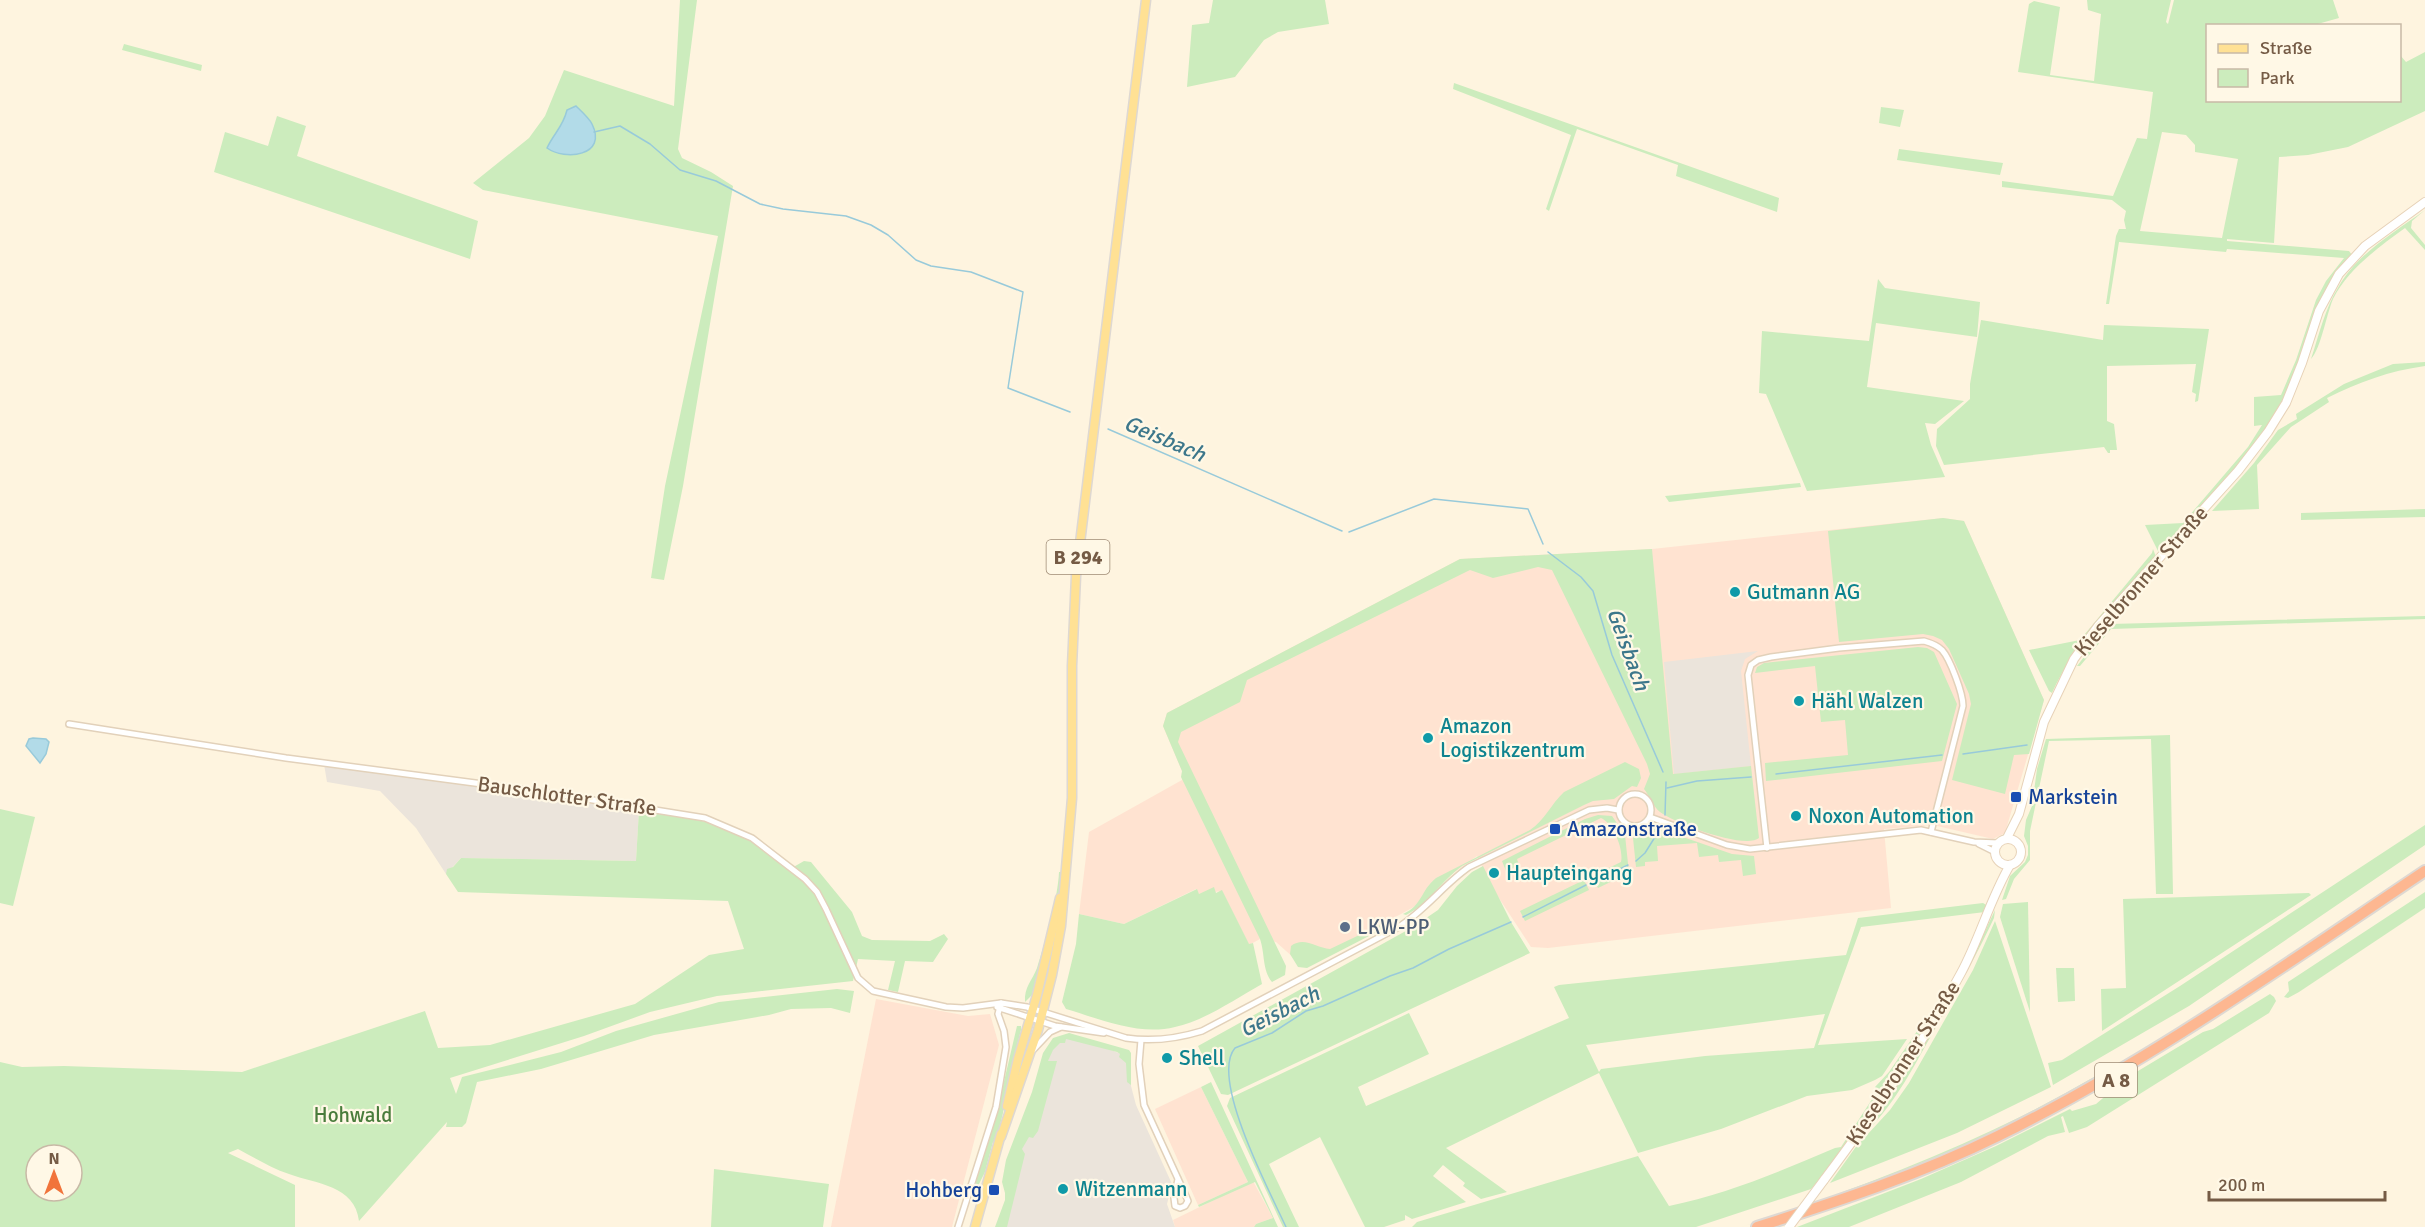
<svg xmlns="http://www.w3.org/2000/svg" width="2425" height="1227" viewBox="0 0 2425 1227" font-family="Signika,sans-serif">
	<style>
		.commercial { fill: #ffe3d1 }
		.industrial { fill: #ebe4db }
		.green { fill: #ccecbd; fill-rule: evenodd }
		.water { fill: #b2dbe8; stroke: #98cada; stroke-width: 1.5 }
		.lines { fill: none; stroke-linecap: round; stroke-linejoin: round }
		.stream { stroke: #98cada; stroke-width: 1.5 }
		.street-casing { stroke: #e2d1ba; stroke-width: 8 }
		.secondary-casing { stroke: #e7d2b8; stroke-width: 10 }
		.primary-casing { stroke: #ded8d2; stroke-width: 11 }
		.highway-casing { stroke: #ded8d2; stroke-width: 14 }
		.street { stroke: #fff; stroke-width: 5 }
		.secondary { stroke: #fff; stroke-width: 8 }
		.primary { stroke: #ffe194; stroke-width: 8 }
		.highway { stroke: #fdb791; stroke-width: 10 }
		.secondary-bridge-casing { stroke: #e7d2b8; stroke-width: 10; stroke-linecap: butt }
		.secondary-bridge { stroke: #fff; stroke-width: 8 }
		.culture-dot { fill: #0f9aa8; stroke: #fff8e6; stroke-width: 2 }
		.transit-dot { fill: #1a4fb4; stroke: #fff8e6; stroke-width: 2 }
		.service-dot { fill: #5c6f8a; stroke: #fff8e6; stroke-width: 2 }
		.labels { text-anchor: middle; stroke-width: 4.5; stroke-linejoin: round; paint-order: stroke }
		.shield { fill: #fff8e6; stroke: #9e8a75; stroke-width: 1.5 }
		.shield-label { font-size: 20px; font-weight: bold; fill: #755b45 }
		.street-label { font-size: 21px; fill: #755b45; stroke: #fff8e6 }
		.culture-label { font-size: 21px; fill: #0d838f; stroke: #fff8e6; text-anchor: start }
		.transit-label { font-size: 21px; fill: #164399; stroke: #fff8e6; text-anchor: start }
		.service-label { font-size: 21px; fill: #4e5e75; stroke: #fff8e6; text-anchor: start }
		.park-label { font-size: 21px; fill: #4a7c3c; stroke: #fff8e6 }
		.water-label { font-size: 22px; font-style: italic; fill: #3d778b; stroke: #fff8e6 }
	</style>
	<rect width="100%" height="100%" fill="#fef4df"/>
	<g class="commercial">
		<polygon points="1943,518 1964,521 2044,700 2005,833 1993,839 1933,825 1884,829 1891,908 1548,948 1531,947 1493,889 1477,856 1441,882 1421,903 1304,967 1276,942 1260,939 1249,945 1222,891 1199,894 1196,889 1124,924 1079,914 1089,832 1182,780 1182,771 1163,726 1167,713 1460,559 1652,549"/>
		<polygon points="876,999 968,1016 990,1014 999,1045 952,1227 831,1227"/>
		<polygon points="1201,1087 1248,1182 1198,1205 1155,1109"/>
		<polygon points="1253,1181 1273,1218 1256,1224 1254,1227 1175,1227 1173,1220"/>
	</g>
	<g class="industrial">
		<polygon points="1758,651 1745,659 1741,671 1751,766 1674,774 1664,662"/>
		<polygon points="324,764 639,811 636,861 461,858 446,874 416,828 380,791 327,782"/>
		<polygon points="1069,1033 1131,1058 1131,1086 1136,1105 1172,1184 1167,1204 1175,1227 1003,1227 1017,1149 1052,1049"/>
	</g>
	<g class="green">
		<polygon points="680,0 697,0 678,149 682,158 711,172 733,186 683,486 664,580 651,578 665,486 718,236 483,190 473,183 529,138 545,116 564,70 674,106"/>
		<polygon points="1213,0 1325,0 1329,24 1278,32 1264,40 1235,77 1187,87 1192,25 1209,23"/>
		<path d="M 2087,0 L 2171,0 L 2166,22 L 2168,24 L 2174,0 L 2333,0 L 2339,18 L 2314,25 L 2208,26 L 2208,100 L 2400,100 L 2400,55 L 2406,62 L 2425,52 L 2425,111 L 2348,147 L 2308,155 L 2279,157 L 2274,243 L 2227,239 L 2227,241 L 2349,251 L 2352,255 C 2312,293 2310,349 2286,396 C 2256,456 2204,504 2159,553 L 2145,525 L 2183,523 L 2248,447 L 2262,425 L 2254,426 L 2254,397 L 2281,395 L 2296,360 L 2316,300 L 2326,281 L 2344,258 L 2227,249 L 2226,252 L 2119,242 L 2109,304 L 2106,304 L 2116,236 L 2119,229 L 2126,229 L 2124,220 L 2126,211 L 2112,200 L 2002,187 L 2002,181 L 2113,196 L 2137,138 L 2147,139 L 2153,92 L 2018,72 L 2029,4 L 2034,1 L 2060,7 L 2050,75 L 2094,81 L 2101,14 L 2088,10 ZM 2162,132 L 2186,135 L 2195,145 L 2195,152 L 2238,159 L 2222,238 L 2140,231 Z"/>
		<polygon points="124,44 202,65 201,71 122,50"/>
		<polygon points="1454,83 1779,198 1777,212 1676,176 1678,165 1577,129 1549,211 1546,209 1571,135 1453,89"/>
		<polygon points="1881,107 1904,110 1900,127 1879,123"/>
		<polygon points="277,116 306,126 297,156 478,221 470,259 214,172 225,132 268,146"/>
		<polygon points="1899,149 2003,163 2000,175 1897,160"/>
		<path d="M 2425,210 L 2412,221 L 2411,228 L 2425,245 L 2425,250 L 2405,228 C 2379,247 2348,269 2333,299 C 2326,316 2321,348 2311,359 C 2319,335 2325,308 2339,286 C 2358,253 2395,232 2425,210 Z"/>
		<polygon points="1878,279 1885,288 1980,302 1977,337 1876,323 1867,387 1964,401 1935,424 1925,423 1931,445 1945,477 1807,491 1766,394 1759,393 1762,331 1869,341"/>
		<polygon points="1981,320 2103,340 2104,325 2209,329 2198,401 2195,402 2196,394 2192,392 2196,364 2107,366 2107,421 2114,424 2117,450 2110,450 2110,453 2108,453 2104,447 1944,465 1936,446 1937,429 1970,399 1970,384"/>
		<path d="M 2425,362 L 2425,366 C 2389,371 2359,382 2327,398 L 2329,402 L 2291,427 L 2257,465 L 2259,509 L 2212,511 L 2254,463 L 2278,430 L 2297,419 L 2296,414 L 2344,384 L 2393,364 Z"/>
		<polygon points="1800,483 1801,487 1669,502 1665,496"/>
		<polygon points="2425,509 2425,517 2301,520 2301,513"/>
		<polygon points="1943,518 1964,521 2044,700 2029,754 2014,755 2005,794 1952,780 1971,704 1969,694 1949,649 1942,640 1933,636 1923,634 1839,642 1828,531"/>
		<path d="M 1652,549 L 1673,774 L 1751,766 L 1759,838 C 1745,850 1674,823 1660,812 C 1654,808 1649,795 1644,789 L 1650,774 L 1647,764 L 1552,570 L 1538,567 L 1493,578 L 1470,570 L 1247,680 L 1240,702 L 1181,732 L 1178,742 L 1286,966 L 1285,975 L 1272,982 C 1262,970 1265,953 1260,939 L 1181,777 L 1182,771 L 1163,726 L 1167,713 L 1460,559 Z"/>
		<path d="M 2153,549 L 2156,557 C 2118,599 2076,640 2052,693 L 2049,691 L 2029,650 L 2080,640 L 2152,553 Z"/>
		<polygon points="2425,616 2425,619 2111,629 2080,666 2077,666 2110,624"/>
		<polygon points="1918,647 1927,648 1934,652 1957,704 1942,761 1766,781 1765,763 1848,755 1845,720 1821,722 1815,666 1755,673 1757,667 1764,663"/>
		<polygon points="2170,735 2173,894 2156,894 2151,739 2049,741 2030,831 2030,860 2014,879 2006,899 2002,900 2010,876 2025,862 2028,855 2028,846 2024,836 2026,820 2032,806 2037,769 2046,739"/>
		<path d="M 1625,762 L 1639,769 L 1641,778 L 1637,787 L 1632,786 L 1614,799 L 1593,801 L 1584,805 L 1462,866 C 1441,881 1429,904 1406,915 L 1403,914 C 1423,905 1420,891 1436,878 L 1530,830 C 1545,820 1551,804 1564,792 Z"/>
		<polygon points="0,809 35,817 13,906 0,903"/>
		<path d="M 639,810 C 677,816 718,820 752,841 C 765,850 778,860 790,869 L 804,861 L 811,862 L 852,912 L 862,936 L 872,940 L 930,941 L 944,934 L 948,939 L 933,962 L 905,961 L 898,992 L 888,990 L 895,961 L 858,959 L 853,981 L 717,996 L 650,1012 L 584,1036 L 450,1078 L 456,1094 L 462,1077 L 561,1052 L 616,1031 L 719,1002 L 837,989 L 854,991 L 850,1013 L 831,1008 L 791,1009 L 769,1015 L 654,1035 L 541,1069 L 477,1082 L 466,1123 L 462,1127 L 446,1127 L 447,1122 L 359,1221 C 355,1185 316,1184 289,1174 C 271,1168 255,1158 238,1149 L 228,1153 L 295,1185 L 295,1227 L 0,1227 L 0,1062 L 22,1067 L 64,1066 L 242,1072 L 425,1011 L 438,1048 L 490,1045 L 635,1004 L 709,955 L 744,949 L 728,901 L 458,892 L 446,874 L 447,869 L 453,867 L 461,858 L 636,861 ZM 36,1155 L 72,1155 L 72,1191 L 36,1191 Z"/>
		<path d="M 1598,815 L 1612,816 L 1625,835 L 1629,873 L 1598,888 L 1592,876 L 1621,862 C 1624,849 1613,823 1601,818 L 1517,859 L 1519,865 L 1506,871 L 1502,861 L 1585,819 Z"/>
		<polygon points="2425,825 2425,845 2189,1006 2053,1085 2048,1063 2062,1060 2180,986"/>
		<polygon points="1645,828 1657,828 1732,854 1754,856 1756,874 1743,876 1741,860 1719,862 1718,855 1699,857 1697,843 1657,846 1658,861 1645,862 1645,866 1636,867 1633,838"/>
		<polygon points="1483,866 1511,922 1530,953 1228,1095 1221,1094 1198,1046 1413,927 1438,910 1457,886 1472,872"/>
		<path d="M 1059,872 L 1062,872 L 1058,898 L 1033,994 L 1025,1002 C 1024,987 1032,981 1037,968 C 1045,943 1058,898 1059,872 Z"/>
		<polygon points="1584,880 1589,890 1525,921 1520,911"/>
		<path d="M 1214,887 L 1216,893 L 1222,890 L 1249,944 L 1253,943 L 1262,984 C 1235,999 1206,1020 1175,1027 C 1139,1036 1100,1019 1066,1009 L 1062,1002 L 1076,944 L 1079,914 L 1124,924 L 1197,889 L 1199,894 Z"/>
		<polygon points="2425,892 2425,908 2299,992 2288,998 2284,997 2289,991 2288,982"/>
		<polygon points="2309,893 2311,895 2102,1031 2101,989 2126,988 2123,899"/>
		<polygon points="2028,902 2030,1012 2000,917 2003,904"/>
		<path d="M 1983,903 L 1988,906 L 1985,912 L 1861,927 L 1818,1045 L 1907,1039 L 1882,1076 L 1875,1080 L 1852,1090 L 1807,1096 L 1721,1129 L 1638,1153 L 1599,1073 L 1446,1148 L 1507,1192 L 1481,1199 L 1463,1186 L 1465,1183 L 1443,1165 L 1433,1176 L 1466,1202 L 1412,1219 L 1405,1215 L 1405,1220 L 1384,1227 L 1365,1227 L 1320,1137 L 1269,1164 L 1299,1227 L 1283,1227 L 1227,1106 L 1230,1098 L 1409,1013 L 1429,1054 L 1358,1087 L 1366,1106 L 1569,1018 L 1554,987 L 1559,985 L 1846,955 L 1858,918 ZM 1825,1014 L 1814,1048 L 1705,1056 L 1601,1069 L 1599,1072 L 1586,1045 Z"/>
		<path d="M 1995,910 L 1994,918 C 1974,961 1950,1002 1927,1043 C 1907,1079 1889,1112 1858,1140 L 1894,1089 L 1972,959 Z"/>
		<path d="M 1395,918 L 1400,920 L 1307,968 L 1298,967 L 1290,954 L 1291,946 C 1304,936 1316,948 1330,949 Z"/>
		<polygon points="1995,921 2051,1087 1957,1133 1830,1183 1855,1148 1890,1110 1909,1083 1973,970"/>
		<polygon points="2056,968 2074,968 2075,1001 2058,1002"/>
		<polygon points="2270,994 2274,997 2276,1001 2269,1013 2087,1127 2069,1133 2063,1116 2061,1117 2065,1132 2048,1136 1961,1182 1849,1227 1797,1227 1921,1179 1996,1146 2070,1109 2072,1111 2096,1104 2128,1077 2203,1032 2213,1029"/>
		<path d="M 1939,1004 L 1888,1087 L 1829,1168 L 1811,1189 L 1696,1227 L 1412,1227 L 1417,1222 L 1638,1156 L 1669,1206 C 1727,1194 1781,1171 1835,1148 L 1841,1147 L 1878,1090 L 1875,1087 L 1889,1072 L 1933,1008 Z"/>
		<polygon points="1017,1026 1021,1026 1021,1030 1008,1080 1003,1113 996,1141 993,1142 985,1172 977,1188 974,1187 998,1107"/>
		<polygon points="1069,1033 1129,1050 1131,1053 1131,1085 1127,1082 1126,1063 1119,1057 1120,1054 1117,1052 1066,1039 1065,1043 1060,1043 1053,1050 1048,1061 1057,1061 1038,1131 1033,1138 1029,1137 1022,1149 1025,1154 1007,1227 995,1227 1005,1200 1005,1193 1002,1182 1006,1160 1032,1092 1043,1053 1053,1038"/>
		<path d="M 2171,1036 L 2042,1109 L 1978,1140 L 1842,1195 L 1741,1227 C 1837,1196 1931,1161 2022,1116 C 2072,1091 2120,1061 2171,1036 Z"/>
		<polygon points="1211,1082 1278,1227 1254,1227 1256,1224 1273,1218 1255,1182 1199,1207 1198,1205 1248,1182 1201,1087"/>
		<polygon points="714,1169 829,1184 823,1227 711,1227"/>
	</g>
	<g class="water">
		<path d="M 576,106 C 581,111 589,118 592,124 C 608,156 565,161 547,148 C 554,133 563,127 567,110 Z"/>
		<polygon points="33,738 46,739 49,742 46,754 40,763 26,746 29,739"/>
	</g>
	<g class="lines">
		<g class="stream">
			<polyline points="594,132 620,126 650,144 680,170 716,181 760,204 783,209 846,216 871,225 888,235 916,260 931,266 971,272 1023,292 1008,388 1070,412"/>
			<polyline points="1108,429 1342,531"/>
			<polyline points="1349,532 1434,499 1528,509 1543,544"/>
			<polyline points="1548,552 1581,577 1593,591 1612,655 1663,772"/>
			<polyline points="1963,754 2027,745"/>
			<polyline points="1776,774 1942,755"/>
			<polyline points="1667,788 1697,781 1751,777"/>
			<polyline points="1665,815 1666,782"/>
			<polyline points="1636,861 1645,853 1660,829"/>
			<polyline points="1595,881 1628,865"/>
			<polyline points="1523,917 1586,885"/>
			<path d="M 1286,1227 C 1271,1194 1209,1078 1235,1048 L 1272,1033 L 1306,1011 L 1323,1006 L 1390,976 L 1413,968 L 1449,949 L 1511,922"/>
		</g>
		<defs>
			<g id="street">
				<path d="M 69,724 L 286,758 L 543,792 L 705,818 L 752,838 L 805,879 L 817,892 L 826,909 L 858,978 L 873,991 L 946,1007 L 963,1008 L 1001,1003 L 1027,1007 L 1126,1038 C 1153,1042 1176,1039 1202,1031 L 1397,928 C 1425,911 1443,885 1469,867 L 1589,810 L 1607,808 L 1618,810"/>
				<circle cx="1635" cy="810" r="16"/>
				<polyline points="1650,817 1727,845 1750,849 1921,830 1974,842 1998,843"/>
				<polyline points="1979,844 1995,852"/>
				<path d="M 1767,848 L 1748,675 L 1751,665 L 1758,660 L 1771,657 L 1839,648 L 1924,641 C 1931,643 1937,645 1942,650 C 1950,659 1963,693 1963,706 L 1931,832"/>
				<polyline points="997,1007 1055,1026 1104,1033"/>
				<polyline points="1141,1040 1139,1064 1144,1105 1185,1194 1188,1201 1185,1206 1180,1208 1175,1206 1174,1198 1178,1179"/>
				<polyline points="1033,1050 1050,1032 1061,1027"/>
				<polyline points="958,1227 996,1107 1006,1047 1004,1031 998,1014 1001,1003"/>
			</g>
			<g id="secondary">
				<polyline points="2007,838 2019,814 2044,722 2074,659 2098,626 2238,471 2268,432 2286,403 2302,363 2319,311 2339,274 2365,246 2425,202"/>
				<circle cx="2008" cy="852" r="13"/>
				<path d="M 1824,1180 C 1873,1114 1922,1046 1961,973 C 1980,938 1990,899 2010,865"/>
			</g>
			<g id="primary">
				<polyline points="1007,1106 1018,1059 1037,995 1060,898"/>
				<polyline points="1001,1137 1038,1030 1052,975 1061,926 1072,798 1072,666 1076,576 1146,0"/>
				<polyline points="975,1227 1001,1134"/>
			</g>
			<path id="highway" d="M 1757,1227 C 1839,1201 1921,1174 1998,1136 C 2149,1062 2286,964 2425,871"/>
		</defs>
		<use href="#street" class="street-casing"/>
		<use href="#secondary" class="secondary-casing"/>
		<use href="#primary" class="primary-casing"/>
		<use href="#highway" class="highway-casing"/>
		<use href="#street" class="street"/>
		<use href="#secondary" class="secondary"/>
		<use href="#primary" class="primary"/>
		<use href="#highway" class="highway"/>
		<defs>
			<polyline id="secondary-bridge" points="1789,1227 1824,1180"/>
		</defs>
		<use href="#secondary-bridge" class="secondary-bridge-casing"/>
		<use href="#secondary-bridge" class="secondary-bridge"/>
	</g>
	<g class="culture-dot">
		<circle cx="1735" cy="592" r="6"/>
		<circle cx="1799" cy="701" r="6"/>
		<circle cx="1428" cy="738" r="6"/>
		<circle cx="1796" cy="816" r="6"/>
		<circle cx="1494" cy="873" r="6"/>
		<circle cx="1167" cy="1058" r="6"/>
		<circle cx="1063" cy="1189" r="6"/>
	</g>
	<g class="transit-dot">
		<rect x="2010" y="791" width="12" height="12" rx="3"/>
		<rect x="1549" y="823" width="12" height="12" rx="3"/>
		<rect x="988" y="1184" width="12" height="12" rx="3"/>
	</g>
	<circle class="service-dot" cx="1345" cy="927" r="6"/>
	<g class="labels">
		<g class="shield">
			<rect x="1046.5" y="540" width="63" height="34" rx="4.5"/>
			<rect x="2095" y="1063" width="42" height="34" rx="4.5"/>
		</g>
		<g class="shield-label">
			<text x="1078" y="564">B 294</text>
			<text x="2116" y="1087">A 8</text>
		</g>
		<g class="street-label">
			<text transform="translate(2141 581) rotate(-49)" y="7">Kieselbronner Straße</text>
			<text transform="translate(567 796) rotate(8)" y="7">Bauschlotter Straße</text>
			<text transform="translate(1903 1063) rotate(-57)" y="7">Kieselbronner Straße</text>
		</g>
		<g class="culture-label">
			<text x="1747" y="599">Gutmann AG</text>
			<text x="1811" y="708">Hähl Walzen</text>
			<text x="1440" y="733">Amazon<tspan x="1440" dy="24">Logistikzentrum</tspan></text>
			<text x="1808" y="823">Noxon Automation</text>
			<text x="1506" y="880">Haupteingang</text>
			<text x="1179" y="1065">Shell</text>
			<text x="1075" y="1196">Witzenmann</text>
		</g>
		<g class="transit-label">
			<text x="2028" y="804">Markstein</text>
			<text x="1567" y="836">Amazonstraße</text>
			<text x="982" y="1197" text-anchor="end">Hohberg</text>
		</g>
		<g class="service-label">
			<text x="1357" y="934">LKW-PP</text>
		</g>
		<g class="park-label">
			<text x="353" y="1122">Hohwald</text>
		</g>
		<g class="water-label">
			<text transform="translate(1165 438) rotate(23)" y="8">Geisbach</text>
			<text transform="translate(1629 649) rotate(70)" y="8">Geisbach</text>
			<text transform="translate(1279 1011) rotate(-27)" y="8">Geisbach</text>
		</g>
	</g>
	<rect x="2206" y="24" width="195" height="78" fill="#fff8e6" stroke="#c8b9a6" stroke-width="1.5"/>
	<rect x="2218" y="44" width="30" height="9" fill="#ffe194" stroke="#c8b9a6" stroke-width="1.5"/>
	<text x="2260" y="54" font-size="18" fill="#755b45">Straße</text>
	<rect x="2218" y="69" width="30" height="18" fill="#ccecbd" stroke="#c8b9a6" stroke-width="1.5"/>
	<text x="2260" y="84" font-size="18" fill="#755b45">Park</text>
	<g transform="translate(54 1173)"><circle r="28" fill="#fff8e6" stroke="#c8b9a6" stroke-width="1.5"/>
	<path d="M0-4.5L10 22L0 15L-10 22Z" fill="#f1743b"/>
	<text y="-9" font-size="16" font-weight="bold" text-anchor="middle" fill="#755b45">N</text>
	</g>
	<path d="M2209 1191v9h176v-9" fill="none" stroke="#755b45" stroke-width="3"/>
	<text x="2218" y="1191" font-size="18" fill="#755b45" stroke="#fff8e6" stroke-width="4.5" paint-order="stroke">200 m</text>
</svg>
